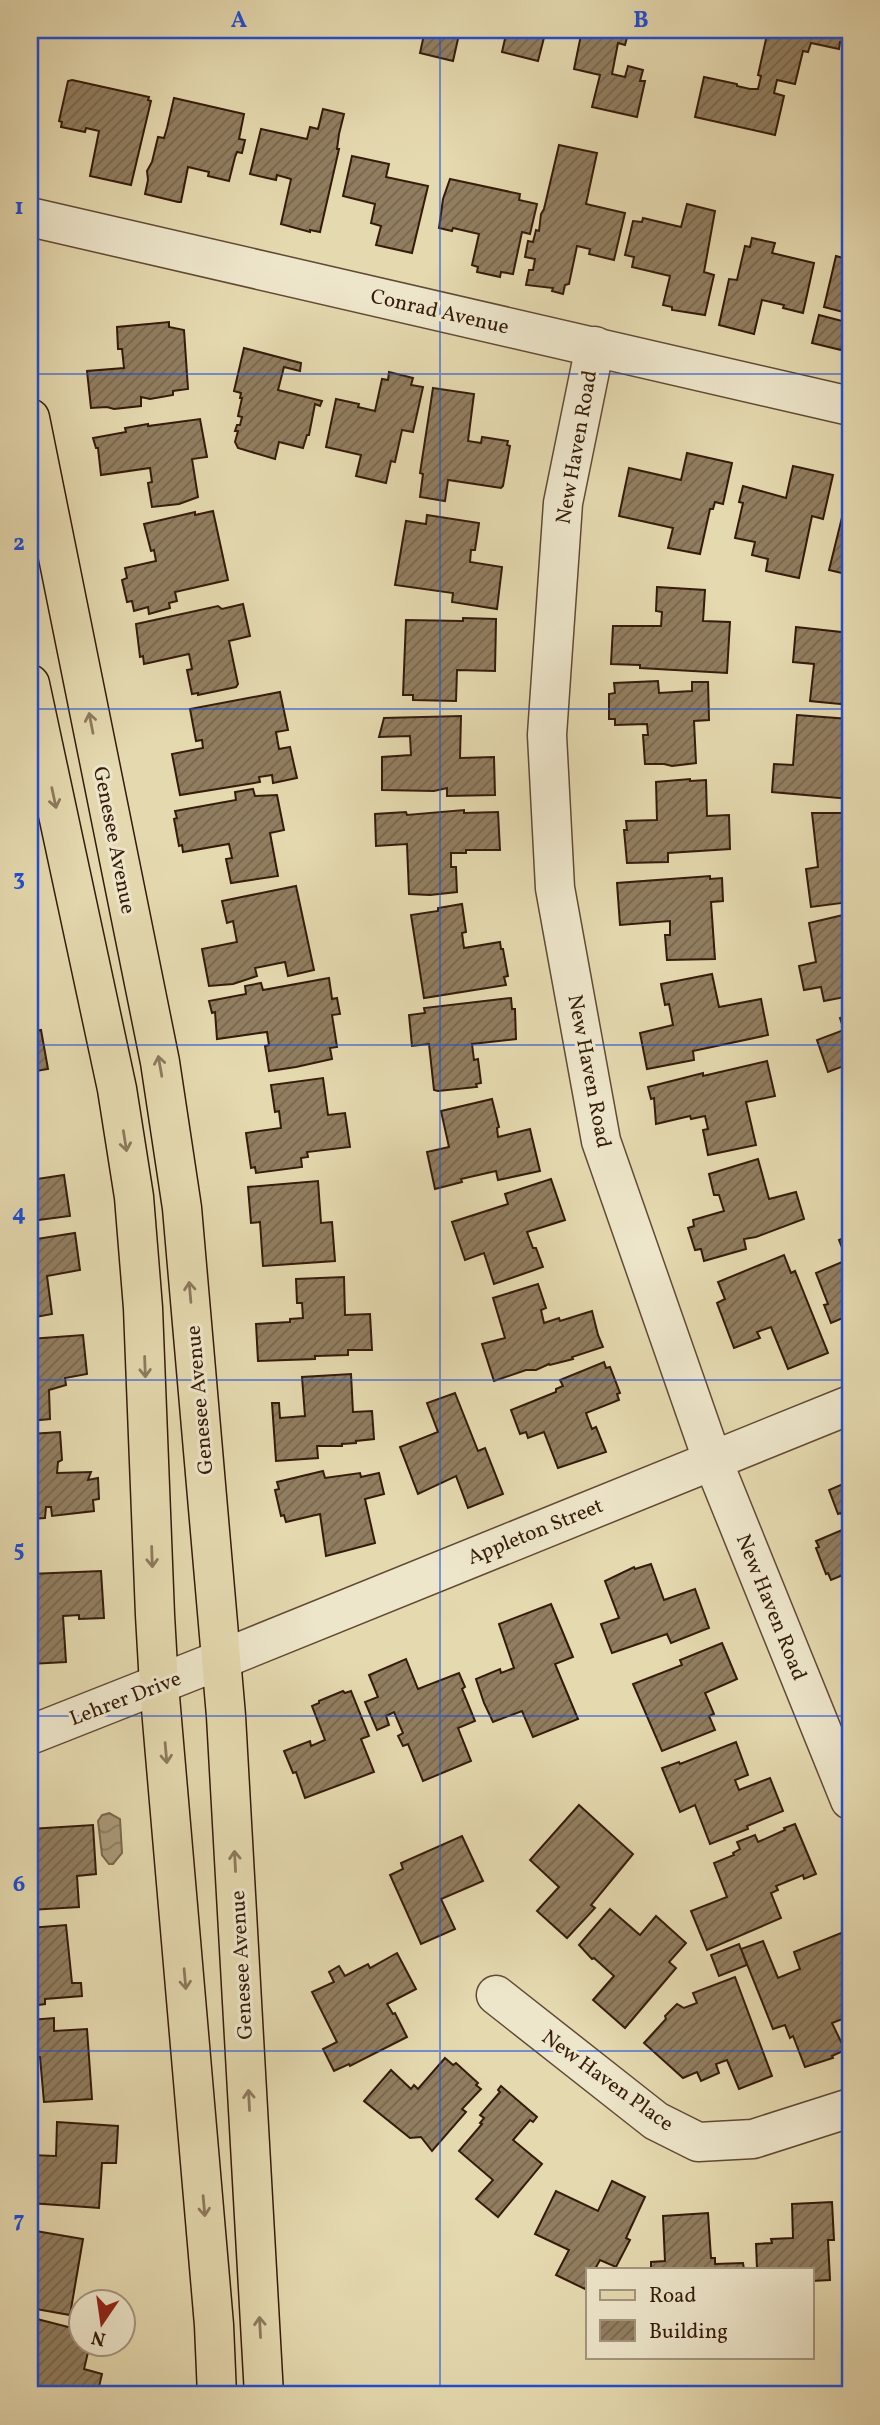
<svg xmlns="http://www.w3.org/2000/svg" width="880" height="2425" viewBox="0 0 880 2425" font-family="Vollkorn,serif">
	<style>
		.water { fill: url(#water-waves); stroke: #7b664c; stroke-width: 2 }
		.building { fill: url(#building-hatch); stroke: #351b0b; stroke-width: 2 }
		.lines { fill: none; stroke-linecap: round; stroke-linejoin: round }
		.minor-casing { stroke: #614a34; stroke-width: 41 }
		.major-casing { stroke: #351b0b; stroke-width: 41 }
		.minor { stroke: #eee6cb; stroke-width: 38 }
		.major { stroke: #e5d9af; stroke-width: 38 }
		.oneway { stroke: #8d7a5d }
		.grid { fill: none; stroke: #1d4ed8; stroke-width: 2; stroke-opacity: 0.55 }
		.labels { text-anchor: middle; stroke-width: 6; stroke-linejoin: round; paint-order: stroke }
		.street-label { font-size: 21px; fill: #351b0b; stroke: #eee6cb }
		.neatline { fill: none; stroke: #1d4ed8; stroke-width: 2.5 }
		.grid-label { font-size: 23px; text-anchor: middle; font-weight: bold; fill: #1d4ed8 }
	</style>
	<defs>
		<pattern id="water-waves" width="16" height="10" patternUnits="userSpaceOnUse" patternTransform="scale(1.75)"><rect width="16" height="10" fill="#a99877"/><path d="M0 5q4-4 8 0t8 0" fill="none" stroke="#8a7b60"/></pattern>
		<pattern id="building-hatch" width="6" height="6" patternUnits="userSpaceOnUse" patternTransform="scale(1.75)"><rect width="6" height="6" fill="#917e60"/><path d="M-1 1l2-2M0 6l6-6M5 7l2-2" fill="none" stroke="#77664d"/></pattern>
	</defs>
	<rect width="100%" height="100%" fill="#e5d9af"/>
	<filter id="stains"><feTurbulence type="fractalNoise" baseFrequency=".00286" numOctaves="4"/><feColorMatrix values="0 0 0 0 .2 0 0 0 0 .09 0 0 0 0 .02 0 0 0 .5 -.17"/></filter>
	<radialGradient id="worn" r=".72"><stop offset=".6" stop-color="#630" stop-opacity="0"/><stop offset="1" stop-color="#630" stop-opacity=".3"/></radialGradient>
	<polygon class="water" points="109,1813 120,1819 122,1853 113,1864 109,1864 102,1855 98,1821 102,1815"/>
	<g class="building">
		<polygon points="425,30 460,30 453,61 420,53"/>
		<polygon points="507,30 546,30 538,61 502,52"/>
		<polygon points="582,30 629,30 625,45 618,43 612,74 625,77 628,66 643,70 640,81 645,81 637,117 592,107 600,75 574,69"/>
		<polygon points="768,30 850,30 850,43 840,42 839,49 811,43 808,52 803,51 795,84 777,80 774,93 784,96 775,135 695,117 704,77 737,84 737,86 750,89 758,89 761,76 758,75"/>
		<polygon points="72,80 149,97 148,100 151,101 131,185 90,176 99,131 86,128 85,132 61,127 62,122 59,121 68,81"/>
		<polygon points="174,98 244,114 239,139 245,140 242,153 237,152 235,157 229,181 208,176 209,172 188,167 181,202 178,202 145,194 148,180 147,171 152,162 158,137 164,138 167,128"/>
		<polygon points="323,109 344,114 339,134 337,149 339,149 320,232 310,230 310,232 281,224 291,179 277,175 276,180 250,174 261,129 307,139 310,127 318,129"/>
		<polygon points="559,145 597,153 586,204 625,213 614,260 589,254 590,249 577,246 569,284 565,285 563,294 552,291 553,288 526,285 529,270 533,270 535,259 525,257 528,241 533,242 536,230 539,231 541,214 544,209"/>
		<polygon points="352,156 389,164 386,177 428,186 412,253 376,245 381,226 371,223 375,204 343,196"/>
		<polygon points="450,179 520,194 519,200 537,204 530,234 522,232 513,274 501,272 500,277 477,272 478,267 472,265 479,234 453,228 452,231 439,228 443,199"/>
		<polygon points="687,204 715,211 704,272 714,275 705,315 672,310 672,307 663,305 670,276 632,267 634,257 625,255 633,221 642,222 643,218 681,227"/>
		<polygon points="752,238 775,243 772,253 814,263 803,313 783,308 784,305 762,300 754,334 719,325 729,279 737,280 745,246 750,247"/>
		<polygon points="836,256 850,260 850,308 848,307 847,313 824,307"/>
		<polygon points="819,315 850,323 850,349 842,347 841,350 812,343"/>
		<polygon points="169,322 169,327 184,330 188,389 173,391 173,395 150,399 141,397 141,406 114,409 107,407 91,408 87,371 124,368 122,349 118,349 117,327"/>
		<polygon points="244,348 301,363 300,371 284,367 278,390 322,401 320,406 315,404 309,435 307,435 303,448 279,442 275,459 238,448 235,442 238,431 235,431 237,425 240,425 242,417 238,416 242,398 240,398 241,393 234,391"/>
		<polygon points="389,372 413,378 411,385 423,387 413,432 402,430 395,462 391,461 386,483 356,476 361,455 326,447 336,399 359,404 358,407 375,411 382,379 388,380"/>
		<polygon points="433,388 474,394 468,441 481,443 482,437 508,441 507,445 510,446 503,486 501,488 448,480 445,501 420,497 423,474 420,473"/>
		<polygon points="200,419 207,457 192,459 198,497 179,504 152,507 148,483 152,482 150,468 101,475 98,448 96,448 93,438 126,432 125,428 148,424 148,426"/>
		<polygon points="687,453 732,463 723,504 715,502 713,509 710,509 700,554 668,548 673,528 619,516 629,468 681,480"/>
		<polygon points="793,466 833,475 823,519 812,516 799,578 766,571 768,559 752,555 755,542 735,538 743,503 739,502 743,486 786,498"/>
		<polygon points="850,485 850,575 829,570"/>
		<polygon points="213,511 228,580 175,592 177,601 169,603 170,608 149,614 148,607 134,611 132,601 127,602 122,580 127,578 125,568 156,561 154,550 151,551 144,524 195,512 195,515"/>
		<polygon points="427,515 479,523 475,550 471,550 470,562 502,567 497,609 452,602 453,593 395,585 406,521 426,524"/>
		<polygon points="657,587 705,590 703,621 730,622 727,673 640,668 640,665 611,664 613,626 661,626 662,612 656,611"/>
		<polygon points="243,604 250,636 229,641 238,684 236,687 198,695 198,693 192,694 187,670 192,669 189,654 144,664 143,656 140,657 136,624 218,606 222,609"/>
		<polygon points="463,618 496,619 495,671 457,670 456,701 413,700 413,695 403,695 406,620 463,621"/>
		<polygon points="796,627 850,633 850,705 810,701 814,664 793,662"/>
		<polygon points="658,681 659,693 692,691 692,682 708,682 709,720 694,721 696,763 672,766 664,764 645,764 643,735 648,735 647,724 615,725 615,719 609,719 609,694 615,693 614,683"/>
		<polygon points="280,692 288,730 276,732 279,749 290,747 297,778 273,783 272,775 259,777 260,782 180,795 172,754 203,748 202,740 196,741 190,709"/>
		<polygon points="797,715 849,719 845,760 850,761 850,799 772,792 774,764 793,765"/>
		<polygon points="461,716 460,758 494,757 495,795 447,796 447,788 434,791 382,790 382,757 411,755 410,736 379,737 384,718"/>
		<polygon points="690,779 690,781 706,780 707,816 729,815 730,849 668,853 668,862 627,863 624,830 627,830 626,821 657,820 656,782"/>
		<polygon points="253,789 255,796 277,795 284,830 270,833 278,876 231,883 226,859 232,858 229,844 183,852 182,845 179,846 174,819 177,818 175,811 236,800 235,792"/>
		<polygon points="464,810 464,813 498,812 500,850 466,850 466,853 451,853 451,867 456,867 457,892 430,895 409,894 407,844 376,846 375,814 406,812 407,815"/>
		<polygon points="812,813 850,813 850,869 848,870 850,902 811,907 806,869 818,867"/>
		<polygon points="710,876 710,879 722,878 723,901 711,902 715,959 667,960 665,935 670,935 670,921 620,925 617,883"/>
		<polygon points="296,886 314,970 288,976 285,962 255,968 257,976 233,984 209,986 202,949 237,942 233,921 227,923 222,901"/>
		<polygon points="462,904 466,932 462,933 464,948 500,942 501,949 503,949 508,976 504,977 506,985 424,998 411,915 438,911 438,908"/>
		<polygon points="843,915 850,915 850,996 824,1001 821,987 804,990 799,966 816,962 809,923"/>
		<polygon points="712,974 719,1007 761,999 768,1035 693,1051 694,1060 647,1069 640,1033 673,1025 669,1004 665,1005 661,984"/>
		<polygon points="329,978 332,999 337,998 340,1014 332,1015 337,1047 330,1048 332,1059 296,1067 269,1071 265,1046 269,1045 267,1032 217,1039 215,1012 212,1013 209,1001 246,994 245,986 261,983 263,990"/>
		<polygon points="511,998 512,1009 515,1009 516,1039 472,1044 474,1060 478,1059 481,1083 476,1084 477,1087 438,1091 434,1090 429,1044 412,1046 409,1015 425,1013 424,1008"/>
		<polygon points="850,1014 850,1076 846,1065 828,1072 817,1040 844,1030 840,1018"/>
		<polygon points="41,1030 48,1069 30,1072 30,1032"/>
		<polygon points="767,1061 775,1096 746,1102 756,1145 708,1155 703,1130 708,1129 705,1116 691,1119 690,1116 656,1124 654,1098 651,1099 648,1087 703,1073 703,1076"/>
		<polygon points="323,1078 328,1115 345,1113 350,1147 307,1152 308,1157 301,1158 302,1167 256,1173 255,1167 251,1168 246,1133 281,1128 279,1111 275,1112 271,1085"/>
		<polygon points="492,1099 499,1127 497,1128 498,1137 530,1129 540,1171 498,1180 496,1171 461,1179 462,1182 435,1189 427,1152 449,1147 441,1111"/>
		<polygon points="758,1159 769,1199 796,1192 804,1219 756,1237 744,1239 746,1249 704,1261 701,1249 695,1250 688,1228 694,1226 693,1220 724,1211 719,1195 714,1195 709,1174"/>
		<polygon points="64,1175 70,1216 30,1221 30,1180"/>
		<polygon points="551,1179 565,1220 527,1232 533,1248 536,1248 543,1267 494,1284 484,1253 465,1260 452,1222 508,1204 505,1194"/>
		<polygon points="318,1181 321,1223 332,1222 335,1261 263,1266 260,1222 251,1223 248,1187"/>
		<polygon points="75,1233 80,1270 47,1276 52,1314 30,1318 30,1240"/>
		<polygon points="850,1235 850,1315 831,1323 824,1305 828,1304 816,1273 847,1260 839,1240"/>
		<polygon points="784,1255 791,1273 795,1271 828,1353 788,1369 771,1327 757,1332 760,1338 734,1348 717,1303 725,1299 718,1282"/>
		<polygon points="344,1277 345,1315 370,1314 372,1350 348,1350 348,1355 315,1356 315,1359 258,1361 256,1324 290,1322 290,1319 303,1318 302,1303 297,1303 296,1279"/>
		<polygon points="538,1284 546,1308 541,1310 544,1323 559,1318 560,1321 592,1311 598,1335 603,1347 572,1357 573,1359 550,1365 549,1364 536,1370 526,1370 494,1381 482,1344 505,1338 493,1298"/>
		<polygon points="83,1335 87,1374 65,1378 66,1385 49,1390 50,1419 30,1421 30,1339"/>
		<polygon points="604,1362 606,1368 610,1367 620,1393 617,1394 619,1400 586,1413 592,1429 596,1427 606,1452 558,1468 544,1432 528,1438 526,1432 520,1434 511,1410 556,1392 556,1389 563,1386 560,1380"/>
		<polygon points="351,1374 353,1412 372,1411 374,1439 356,1441 356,1443 342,1444 342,1446 317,1446 318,1458 276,1461 272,1403 279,1403 280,1418 305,1416 302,1377"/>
		<polygon points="455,1393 478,1451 485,1448 503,1494 468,1508 456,1476 418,1494 400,1447 438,1432 427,1403"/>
		<polygon points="60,1432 62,1460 58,1462 57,1473 91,1472 88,1480 98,1478 99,1499 93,1500 94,1511 52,1516 51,1507 46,1507 45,1518 30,1519 30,1434"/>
		<polygon points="323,1471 325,1478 360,1473 361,1477 379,1473 384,1494 365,1499 375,1543 326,1556 320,1514 286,1522 284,1515 281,1516 275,1490 279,1489 277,1482"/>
		<polygon points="850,1481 850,1572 831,1580 828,1573 826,1574 816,1548 819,1547 816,1541 847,1528 841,1513 838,1514 829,1490"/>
		<polygon points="651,1564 664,1600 695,1589 709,1628 671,1643 667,1634 612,1653 601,1624 619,1618 605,1581 634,1567 635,1569"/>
		<polygon points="101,1571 104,1618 79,1619 79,1615 63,1616 66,1662 30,1664 30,1574"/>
		<polygon points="551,1604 573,1657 555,1664 578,1719 533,1737 522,1711 493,1722 484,1703 476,1679 500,1669 501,1673 514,1668 499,1624"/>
		<polygon points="722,1643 737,1679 705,1693 714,1714 709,1716 715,1730 662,1751 633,1684 682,1665 680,1660"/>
		<polygon points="406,1659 418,1689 459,1673 465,1687 462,1689 475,1721 458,1728 471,1761 423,1781 408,1744 403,1746 398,1736 403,1733 394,1712 386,1716 389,1725 377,1730 365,1702 378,1697 369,1675"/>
		<polygon points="343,1691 345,1693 351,1691 369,1736 361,1739 374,1772 305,1798 296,1772 293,1773 284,1751 310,1741 311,1746 325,1740 312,1706 319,1703 319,1701"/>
		<polygon points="736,1742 748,1775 735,1780 739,1790 770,1778 783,1811 747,1826 748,1829 710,1844 695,1805 680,1812 662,1768 679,1762 680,1764"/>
		<polygon points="579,1805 633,1854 591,1905 595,1908 567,1938 537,1911 559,1887 530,1860"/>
		<polygon points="795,1824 816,1874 804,1879 803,1875 776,1886 778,1890 771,1893 781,1918 707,1950 691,1911 727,1897 714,1863 734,1855 733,1853 740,1849 737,1842 755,1835 758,1842 785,1830 784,1828"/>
		<polygon points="93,1825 96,1874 77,1876 79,1907 30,1910 30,1829"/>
		<polygon points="462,1836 483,1881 441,1899 455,1929 421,1944 390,1875 403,1869 401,1863"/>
		<polygon points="610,1909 640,1935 656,1916 686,1943 669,1962 676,1968 625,2028 593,2000 614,1976 594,1958 592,1959 579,1945"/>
		<polygon points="66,1925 72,1983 81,1983 82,1996 45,1999 45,2004 30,2006 30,1965 33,1964 30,1928"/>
		<polygon points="841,1933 850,1957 850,2016 832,2023 845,2050 832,2056 833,2058 805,2067 793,2036 790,2038 785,2025 773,2029 741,1949 763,1941 778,1978 800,1969 794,1952"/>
		<polygon points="739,1944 747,1965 719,1976 711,1955"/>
		<polygon points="397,1953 416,1989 387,2004 393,2014 395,2013 407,2037 350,2066 349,2064 334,2071 323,2049 337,2042 312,1992 334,1982 329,1972 339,1966 345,1976 368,1964 370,1968"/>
		<polygon points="735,1977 772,2076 739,2089 727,2060 716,2064 719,2073 701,2081 697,2072 683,2078 644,2043 666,2019 665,2016 677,2004 684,2008 697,2003 693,1993"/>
		<polygon points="54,2018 54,2031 87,2029 92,2099 44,2102 40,2057 30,2058 30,2020"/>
		<polygon points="445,2058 453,2065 456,2063 478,2083 476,2085 481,2089 462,2109 466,2112 432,2151 421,2137 410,2138 364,2101 391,2070 411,2089 414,2085 418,2089"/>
		<polygon points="501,2086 537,2117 533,2122 530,2120 513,2140 542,2164 498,2217 476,2199 493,2180 459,2151 482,2124 480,2123 484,2118 480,2115 500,2092 498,2090"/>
		<polygon points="57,2122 118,2126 116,2163 102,2163 99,2208 30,2203 30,2155 56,2156"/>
		<polygon points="612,2181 645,2197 626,2238 630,2240 616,2267 600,2260 595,2269 588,2269 588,2284 585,2289 556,2275 569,2250 535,2234 556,2191 598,2211"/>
		<polygon points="832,2202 834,2240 828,2240 830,2280 812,2281 812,2269 757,2269 756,2244 772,2243 771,2239 793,2238 792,2204"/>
		<polygon points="708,2213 711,2258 715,2258 715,2264 743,2263 744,2269 651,2269 651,2262 665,2261 663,2216"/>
		<polygon points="30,2230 83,2239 70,2315 30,2308"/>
		<polygon points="37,2319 80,2330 80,2344 90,2344 84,2369 102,2374 97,2395 30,2395 30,2347"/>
	</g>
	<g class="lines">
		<defs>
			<g id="minor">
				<polyline points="30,217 850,406"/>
				<polyline points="595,346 563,503 547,735 555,888 601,1141 712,1459 850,1800"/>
				<polyline points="30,1735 220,1660 850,1405"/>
				<polyline points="496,1995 656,2121 698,2142 753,2139 850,2108"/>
			</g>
			<g id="major">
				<polyline points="30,418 160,1062 182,1208 226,1716 264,2395"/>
				<polyline points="30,684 117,1089 134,1197 143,1308 155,1615 159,1685 214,2325 217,2395"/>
			</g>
		</defs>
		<use href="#minor" class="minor-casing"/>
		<use href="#major" class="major-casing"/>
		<use href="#minor" class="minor"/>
		<use href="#major" class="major"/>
	</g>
	<defs><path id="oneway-shaft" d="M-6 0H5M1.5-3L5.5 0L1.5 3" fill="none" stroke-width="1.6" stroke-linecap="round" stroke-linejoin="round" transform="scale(1.75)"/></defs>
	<g class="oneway">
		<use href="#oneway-shaft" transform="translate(91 723) rotate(-101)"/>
		<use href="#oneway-shaft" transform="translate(54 798) rotate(78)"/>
		<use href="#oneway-shaft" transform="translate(160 1066) rotate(-100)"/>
		<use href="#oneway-shaft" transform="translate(125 1141) rotate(81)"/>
		<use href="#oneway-shaft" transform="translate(190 1292) rotate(-95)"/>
		<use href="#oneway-shaft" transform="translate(145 1367) rotate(88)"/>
		<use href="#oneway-shaft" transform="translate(152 1557) rotate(88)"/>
		<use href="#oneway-shaft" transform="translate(166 1753) rotate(85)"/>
		<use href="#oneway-shaft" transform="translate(235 1861) rotate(-93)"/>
		<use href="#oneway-shaft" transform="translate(185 1979) rotate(85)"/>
		<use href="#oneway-shaft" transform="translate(249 2100) rotate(-93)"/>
		<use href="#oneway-shaft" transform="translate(204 2206) rotate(85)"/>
		<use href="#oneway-shaft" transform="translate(260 2327) rotate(-93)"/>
	</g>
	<path class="grid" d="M 440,30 L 440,2395M 30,374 L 850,374M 30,709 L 850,709M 30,1045 L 850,1045M 30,1380 L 850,1380M 30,1716 L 850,1716M 30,2051 L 850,2051"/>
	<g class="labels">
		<g class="street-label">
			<text transform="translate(440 311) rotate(13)" y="7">Conrad Avenue</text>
			<text transform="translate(576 447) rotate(-80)" y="7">New Haven Road</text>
			<text transform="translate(115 840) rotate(79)" y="7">Genesee Avenue</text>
			<text transform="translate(590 1071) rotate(79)" y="7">New Haven Road</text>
			<text transform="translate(199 1400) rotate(-95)" y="7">Genesee Avenue</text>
			<text transform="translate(535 1531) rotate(-22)" y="7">Appleton Street</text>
			<text transform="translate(772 1607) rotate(68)" y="7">New Haven Road</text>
			<text transform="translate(125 1698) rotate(-21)" y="7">Lehrer Drive</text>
			<text transform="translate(241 1965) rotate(-93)" y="7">Genesee Avenue</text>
			<text transform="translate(608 2080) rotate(36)" y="7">New Haven Place</text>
		</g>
	</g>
	<rect width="880" height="2425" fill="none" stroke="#e5d9af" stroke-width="77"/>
	<rect x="586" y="2268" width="228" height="91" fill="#eee6cb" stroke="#a4957e" stroke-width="2"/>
	<rect x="600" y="2290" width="35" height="10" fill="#e5d9af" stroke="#a4957e" stroke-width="2"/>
	<text x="649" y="2302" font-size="21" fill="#351b0b">Road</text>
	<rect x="600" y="2320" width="35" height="21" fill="url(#building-hatch)" stroke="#a4957e" stroke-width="2"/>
	<text x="649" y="2338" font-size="21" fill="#351b0b">Building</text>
	<g transform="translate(102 2323) rotate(193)"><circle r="33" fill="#eee6cb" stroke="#a4957e" stroke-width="2"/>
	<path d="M0-5L12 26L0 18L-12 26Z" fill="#8f2418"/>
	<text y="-10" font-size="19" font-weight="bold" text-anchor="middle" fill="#351b0b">N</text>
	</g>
	<rect x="38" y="38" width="804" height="2348" class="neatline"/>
	<g class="grid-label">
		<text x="239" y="27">A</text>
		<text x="641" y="27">B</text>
		<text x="19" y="214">1</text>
		<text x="19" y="550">2</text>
		<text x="19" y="885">3</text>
		<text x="19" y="1220">4</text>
		<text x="19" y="1556">5</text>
		<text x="19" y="1891">6</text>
		<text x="19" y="2227">7</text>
	</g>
	<rect width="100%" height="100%" filter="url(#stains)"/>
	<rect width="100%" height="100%" fill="url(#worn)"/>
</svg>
